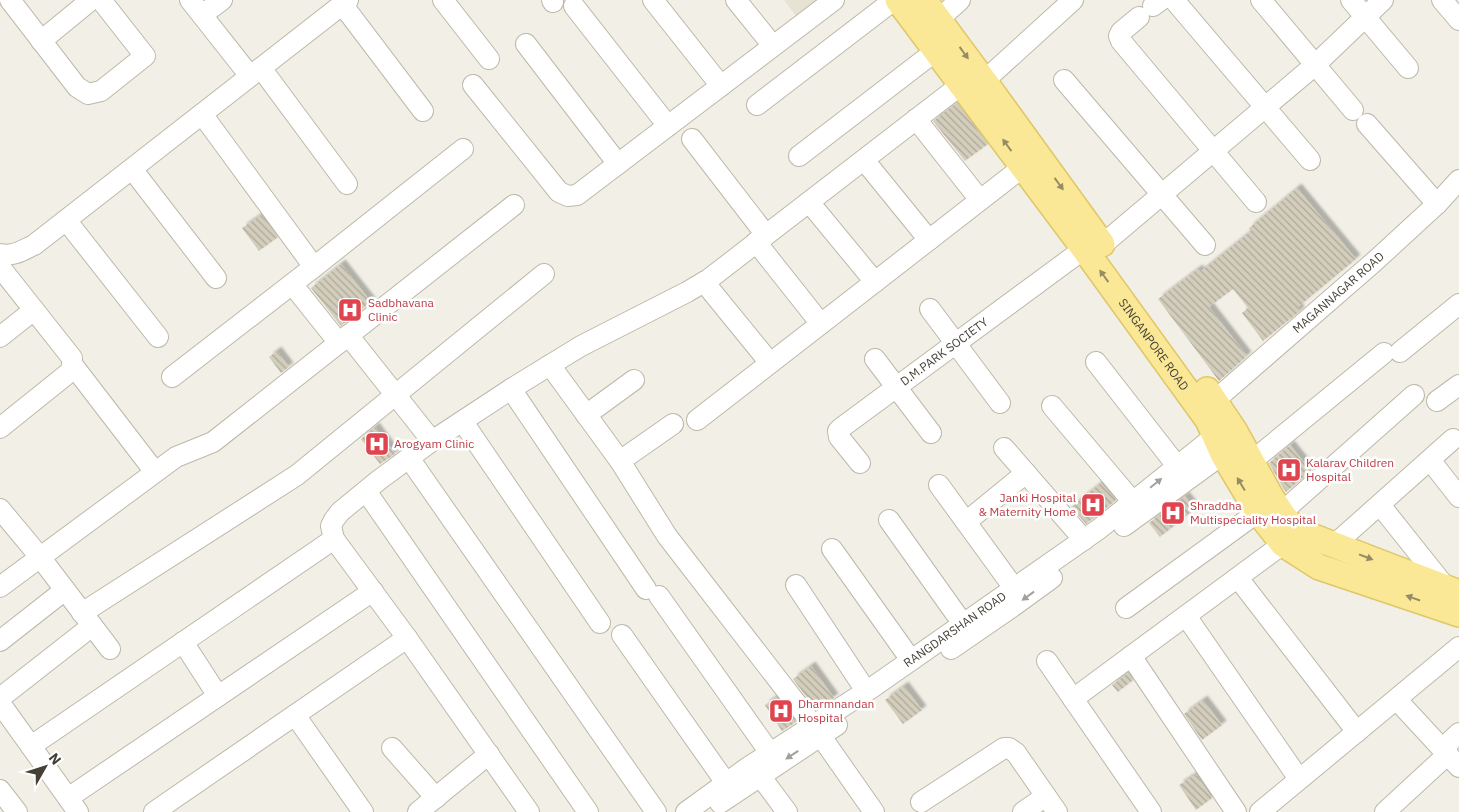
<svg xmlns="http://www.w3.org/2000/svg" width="1459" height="812" viewBox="0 0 1459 812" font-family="'IBM Plex Sans',sans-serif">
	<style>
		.residential { fill: #e6e2d4 }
		.building { fill: url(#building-back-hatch); filter: url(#shadow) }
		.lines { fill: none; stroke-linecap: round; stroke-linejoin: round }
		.minor-casing { stroke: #bdb8a9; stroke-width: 22 }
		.major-casing { stroke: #dfc768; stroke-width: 28 }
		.minor { stroke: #fff; stroke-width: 20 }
		.major { stroke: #fae897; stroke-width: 25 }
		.oneway { fill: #968c62 }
		.oneway2 { fill: #a2a09a }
		.labels { text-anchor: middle; stroke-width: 5; stroke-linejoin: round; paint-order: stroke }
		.street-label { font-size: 12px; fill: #454036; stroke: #fff }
		.health-label { font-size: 12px; fill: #be3a42; stroke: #fff; text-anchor: start }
	</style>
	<defs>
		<pattern id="building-back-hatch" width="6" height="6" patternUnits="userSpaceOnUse" patternTransform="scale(1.25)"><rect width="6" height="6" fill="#d3cdbc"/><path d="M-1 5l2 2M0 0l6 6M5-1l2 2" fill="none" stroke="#ada89a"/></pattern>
		<filter id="shadow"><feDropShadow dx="4.5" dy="-4.5" stdDeviation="1" flood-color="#0004"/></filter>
	</defs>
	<rect width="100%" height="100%" fill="#f2f0e6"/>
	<polygon class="residential" points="784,0 822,0 799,20"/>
	<g class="building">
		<polygon points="957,103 988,144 965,161 933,121"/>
		<polygon points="1297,188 1356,259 1298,307 1300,311 1263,341 1242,313 1248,308 1233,289 1209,307 1247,356 1219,381 1158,299 1198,269 1200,272 1251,231 1249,228"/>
		<polygon points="261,215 278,237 259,251 242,228"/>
		<polygon points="341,264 371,302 341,326 311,288"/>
		<polygon points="277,351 289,367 281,373 269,357"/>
		<polygon points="375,427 395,454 380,464 361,439"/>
		<polygon points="1290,445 1311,471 1286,492 1282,486 1269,463"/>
		<polygon points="1101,483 1116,500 1086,524 1071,507"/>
		<polygon points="1185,496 1195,509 1160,537 1149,523"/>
		<polygon points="811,666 834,698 816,710 793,679"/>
		<polygon points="1128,673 1133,680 1118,692 1112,685"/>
		<polygon points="904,686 922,710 903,724 885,700"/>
		<polygon points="776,697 796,722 782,731 765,705"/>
		<polygon points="1203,700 1222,725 1202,740 1184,714"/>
		<polygon points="1196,774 1212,798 1196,810 1179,785"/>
	</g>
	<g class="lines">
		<defs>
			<g id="minor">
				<polyline points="10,0 77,87 88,94 101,91 145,56 101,0"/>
				<polyline points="190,0 250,76"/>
				<polyline points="443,0 489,59"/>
				<polyline points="552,0 553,2"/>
				<polyline points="653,0 721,86"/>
				<polyline points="736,0 773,46"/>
				<polyline points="1174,0 1310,160"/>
				<polyline points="1261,0 1353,110"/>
				<polyline points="1351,0 1408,68"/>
				<polyline points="1442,0 1459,20"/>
				<polyline points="342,4 423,111"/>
				<polyline points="574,6 668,126"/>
				<polyline points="1153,6 1161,0"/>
				<polyline points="202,15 222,0"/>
				<polyline points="1139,17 1121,32 1119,36 1121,41 1256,202"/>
				<polyline points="939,19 960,0"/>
				<polyline points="41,41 91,0"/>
				<polyline points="526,44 618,164"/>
				<polyline points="261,68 347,184"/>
				<polyline points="1064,80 1205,245"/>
				<polyline points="473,85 559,192 568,196 577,195 834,0"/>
				<polyline points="973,91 1073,0"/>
				<polyline points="757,105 894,0"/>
				<polyline points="202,114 314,267"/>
				<polyline points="916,119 980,200"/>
				<polyline points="1367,124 1437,204"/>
				<polyline points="692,139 766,235"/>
				<polyline points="799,156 937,50"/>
				<polyline points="864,160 929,240"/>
				<polyline points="132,169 216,278"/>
				<polyline points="809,202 875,282"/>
				<polyline points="66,220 158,337"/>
				<polyline points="756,242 821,324"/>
				<polyline points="1102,245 1315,65 1383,0"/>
				<path d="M 0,254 C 13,257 23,250 34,245 L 348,0"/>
				<polyline points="0,267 72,358 72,364 71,371 0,428"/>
				<polyline points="704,282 770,363"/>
				<polyline points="292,284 339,343"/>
				<polyline points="930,309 1000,403"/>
				<polyline points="348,335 432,441"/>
				<polyline points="0,337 34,310"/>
				<polyline points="1400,352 1459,304"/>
				<polyline points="875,359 931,433"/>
				<polyline points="1096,362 1177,466"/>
				<polyline points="72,364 155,472"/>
				<polyline points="550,365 620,461 667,536 813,725 874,812"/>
				<polyline points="172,377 314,267 463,149"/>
				<polyline points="511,389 646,589"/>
				<path id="s1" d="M 1214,401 L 1375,261 L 1437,204 L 1459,180"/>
				<polyline points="1437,401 1459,385"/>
				<polyline points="1052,406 1133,502"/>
				<polyline points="586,415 634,380"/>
				<polyline points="697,420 1023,167"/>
				<polyline points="463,422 600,623"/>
				<polyline points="1004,448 1084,540"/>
				<polyline points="409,458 656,812"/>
				<polyline points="1430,460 1459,497"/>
				<polyline points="620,461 673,424"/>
				<polyline points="1252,461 1384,353"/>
				<path id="s2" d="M 860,463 L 839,437 L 838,431 L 841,428 L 1096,240"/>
				<polyline points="939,485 1014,588"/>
				<polyline points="366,491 588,812"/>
				<polyline points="1380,505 1447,589"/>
				<polyline points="0,509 40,557 110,649"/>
				<polyline points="1281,513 1414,395"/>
				<polyline points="889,520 963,624"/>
				<polyline points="966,522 1026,473"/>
				<polyline points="1124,526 1223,454"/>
				<polyline points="1334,545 1453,439"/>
				<polyline points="832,549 911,660"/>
				<polyline points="1238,578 1357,732"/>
				<polyline points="796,585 866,691"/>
				<polyline points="0,587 176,457 213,442 514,205"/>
				<polyline points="659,596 770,753"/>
				<polyline points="1126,608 1258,512"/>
				<polyline points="82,613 297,475 544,274"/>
				<polyline points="1186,616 1299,779"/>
				<polyline points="622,635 726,783"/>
				<polyline points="0,641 65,590"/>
				<polyline points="183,642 218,696"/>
				<polyline points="951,649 1012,607 1052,578"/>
				<polyline points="1131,656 1236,812"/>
				<polyline points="1047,661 1151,812"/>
				<polyline points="0,698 92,626"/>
				<polyline points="1073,699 1283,544"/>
				<polyline points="1397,700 1459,767"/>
				<polyline points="0,703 78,812"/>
				<polyline points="295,715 363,812"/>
				<polyline points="31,746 334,539"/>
				<polyline points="392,748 436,798"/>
				<polyline points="1443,748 1459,733"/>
				<polyline points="761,777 787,812"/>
				<polyline points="0,790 17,812"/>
				<polyline points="68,798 373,591"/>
				<polyline points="921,802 1004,748 1009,748 1016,753 1057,812"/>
				<polyline points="720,803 837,725"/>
				<polyline points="154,812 407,638"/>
				<polyline points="418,812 489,754"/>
				<polyline points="529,812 407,638 334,539 331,526 334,520 340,512 379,480 432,441 511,389 581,346 687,292 709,279 962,84"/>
				<path id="s3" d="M 686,812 L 747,768 L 873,687 L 1099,529 L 1215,436"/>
				<polyline points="1023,812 1046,796"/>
				<polyline points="1260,812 1459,647"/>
				<polyline points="1385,812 1448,754"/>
			</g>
			<g id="major">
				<path id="s4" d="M 898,0 L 1085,250 L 1208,420 L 1223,454 L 1258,512 L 1283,544 L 1319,567 L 1459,614"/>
				<polyline points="924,0 984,81 1102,244"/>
				<polyline points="1207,390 1234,430 1271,497 1284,517 1298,531 1459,593"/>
			</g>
		</defs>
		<use href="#minor" class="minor-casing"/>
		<use href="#major" class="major-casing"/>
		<use href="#minor" class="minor"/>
		<use href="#major" class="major"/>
	</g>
	<defs><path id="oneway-solid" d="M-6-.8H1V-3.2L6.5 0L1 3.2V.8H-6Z" transform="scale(1.25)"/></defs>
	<g class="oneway">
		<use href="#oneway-solid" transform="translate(964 53) rotate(54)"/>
		<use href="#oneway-solid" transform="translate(1007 145) rotate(-126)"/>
		<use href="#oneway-solid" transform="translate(1059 184) rotate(54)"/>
		<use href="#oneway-solid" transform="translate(1104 276) rotate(-126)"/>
		<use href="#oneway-solid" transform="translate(1241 484) rotate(-121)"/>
		<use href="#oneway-solid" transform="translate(1366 557) rotate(21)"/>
		<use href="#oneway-solid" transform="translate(1413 598) rotate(-161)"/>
	</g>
	<g class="oneway2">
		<use href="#oneway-solid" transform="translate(1156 483) rotate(-39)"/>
		<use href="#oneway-solid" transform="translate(1028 596) rotate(144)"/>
		<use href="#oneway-solid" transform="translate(792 755) rotate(147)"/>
	</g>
	<defs>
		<symbol id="hospital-square" viewBox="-11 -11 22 22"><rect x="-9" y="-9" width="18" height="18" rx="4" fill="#e0444e" stroke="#fff"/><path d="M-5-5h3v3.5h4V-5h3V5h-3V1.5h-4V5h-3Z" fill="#fff"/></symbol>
	</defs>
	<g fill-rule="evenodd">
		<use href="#hospital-square" x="336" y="296" width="28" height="28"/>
		<use href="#hospital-square" x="363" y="430" width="28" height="28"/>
		<use href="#hospital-square" x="1275" y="456" width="28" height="28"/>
		<use href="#hospital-square" x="1079" y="491" width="28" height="28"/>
		<use href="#hospital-square" x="1159" y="499" width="28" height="28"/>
		<use href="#hospital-square" x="767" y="697" width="28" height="28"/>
	</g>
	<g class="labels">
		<g class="street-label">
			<text dy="4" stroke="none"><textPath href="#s1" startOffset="165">MAGANNAGAR ROAD</textPath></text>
			<text dy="4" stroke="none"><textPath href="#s4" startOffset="429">SINGANPORE ROAD</textPath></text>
			<text dy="4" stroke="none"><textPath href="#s2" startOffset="172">D.M.PARK SOCIETY</textPath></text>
			<text dy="4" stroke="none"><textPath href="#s3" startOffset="325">RANGDARSHAN ROAD</textPath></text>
		</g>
		<g class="health-label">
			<text x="368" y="307">Sadbhavana<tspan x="368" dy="14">Clinic</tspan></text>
			<text x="394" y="448">Arogyam Clinic</text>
			<text x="1306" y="467">Kalarav Children<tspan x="1306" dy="14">Hospital</tspan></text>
			<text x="1076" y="502" text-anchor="end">Janki Hospital<tspan x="1076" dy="14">&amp; Maternity Home</tspan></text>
			<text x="1190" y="510">Shraddha<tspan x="1190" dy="14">Multispeciality Hospital</tspan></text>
			<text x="798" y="708">Dharmnandan<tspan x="798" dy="14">Hospital</tspan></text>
		</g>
	</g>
	<g transform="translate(45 767) rotate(51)" stroke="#ffffff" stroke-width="4" paint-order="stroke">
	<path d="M0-4L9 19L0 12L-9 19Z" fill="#454036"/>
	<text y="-8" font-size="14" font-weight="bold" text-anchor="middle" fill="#454036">N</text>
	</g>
</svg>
